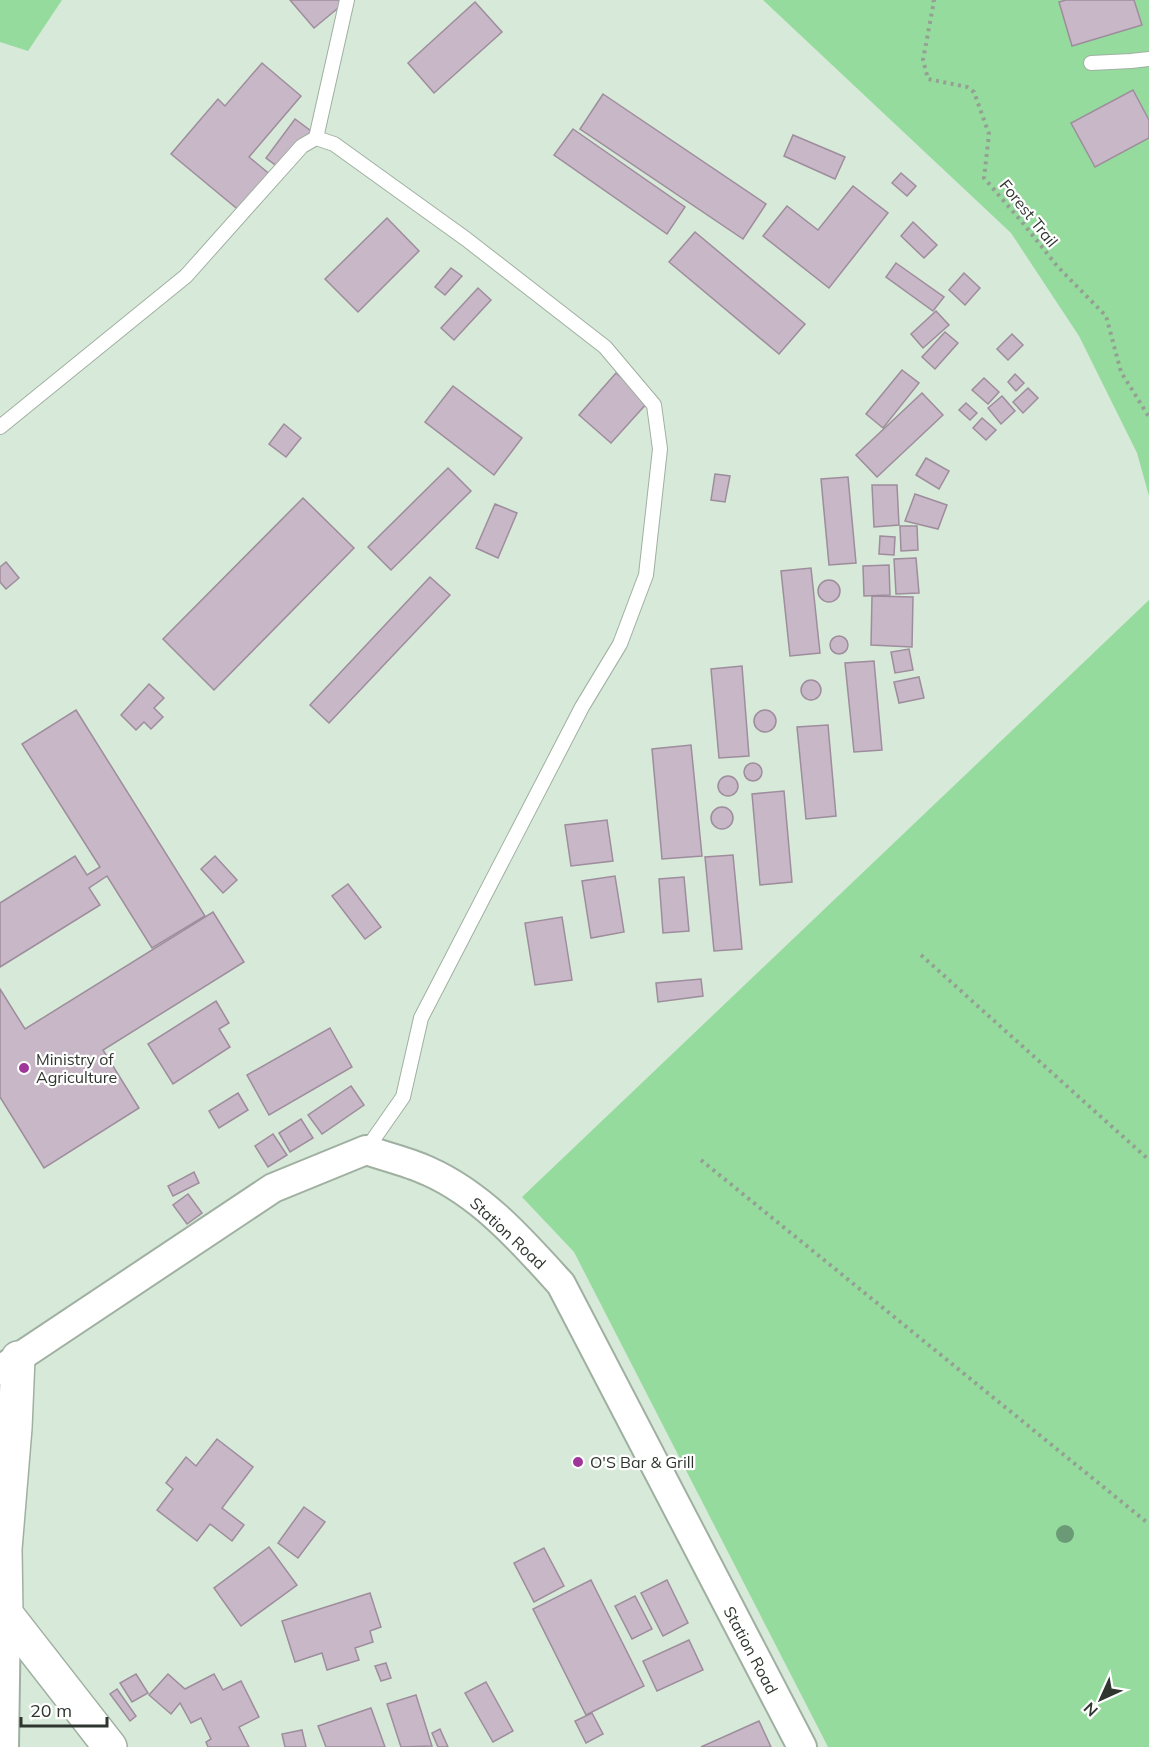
<svg xmlns="http://www.w3.org/2000/svg" width="1149" height="1747" viewBox="0 0 1149 1747" font-family="Mulish,sans-serif">
	<style>
		.green { fill: #96db9e }
		.building { fill: #c8b7c6; stroke: #9e8d9c; stroke-width: 1.5 }
		.lines { fill: none; stroke-linecap: round; stroke-linejoin: round }
		.service-casing { stroke: #9fb0a1; stroke-width: 16 }
		.minor-casing { stroke: #9fb0a1; stroke-width: 32 }
		.tertiary-casing { stroke: #9fb0a1; stroke-width: 36 }
		.path { stroke: #93a093; stroke-width: 4; stroke-dasharray: 3 4.5; stroke-linecap: butt }
		.service { stroke: #fff; stroke-width: 14 }
		.minor { stroke: #fff; stroke-width: 28 }
		.tertiary { stroke: #fff; stroke-width: 33 }
		.tree { fill: #6b9b76 }
		.poi-dot { fill: #9f3699; stroke: #fff; stroke-width: 2 }
		.labels { text-anchor: middle; stroke-width: 4.5; stroke-linejoin: round; paint-order: stroke }
		.street-label { font-size: 16px; fill: #2f362f; stroke: #fff }
		.poi-label { font-size: 16px; fill: #2f362f; stroke: #fff; text-anchor: start }
	</style>
	<rect width="100%" height="100%" fill="#d7e9d8"/>
	<g class="green">
		<polygon points="0,0 62,0 28,51 0,42"/>
		<polygon points="763,0 1149,0 1149,496 1137,453 1079,336 1011,233"/>
		<polygon points="1149,600 1149,1747 828,1747 574,1252 522,1197"/>
	</g>
	<g class="building">
		<polygon points="290,0 340,0 343,4 314,28"/>
		<polygon points="1066,0 1134,0 1142,25 1072,46 1059,2"/>
		<polygon points="475,2 502,32 434,93 408,63"/>
		<polygon points="262,63 301,96 249,157 272,176 241,212 171,154 218,99 225,106"/>
		<polygon points="1133,90 1149,120 1149,138 1095,167 1071,123"/>
		<polygon points="603,94 766,204 743,239 580,129"/>
		<polygon points="295,119 311,131 282,170 266,158"/>
		<polygon points="573,129 685,207 667,234 554,155"/>
		<polygon points="793,135 845,157 835,179 784,156"/>
		<polygon points="901,173 916,186 907,196 892,183"/>
		<polygon points="853,186 888,213 829,288 763,236 787,206 818,230"/>
		<polygon points="387,218 419,251 358,312 325,279"/>
		<polygon points="913,222 937,245 924,258 901,236"/>
		<polygon points="695,232 805,324 779,354 669,262"/>
		<polygon points="896,263 944,297 933,311 886,277"/>
		<polygon points="451,268 462,276 445,295 435,287"/>
		<polygon points="964,273 980,288 965,305 949,290"/>
		<polygon points="478,288 491,300 454,340 441,328"/>
		<polygon points="936,311 949,325 923,348 911,334"/>
		<polygon points="945,332 958,343 935,369 922,357"/>
		<polygon points="1012,334 1023,345 1008,360 997,349"/>
		<polygon points="902,370 919,383 883,428 866,414"/>
		<polygon points="616,373 648,402 611,443 579,415"/>
		<polygon points="1015,374 1024,383 1016,391 1008,382"/>
		<polygon points="984,378 999,392 988,404 972,390"/>
		<polygon points="453,386 522,438 494,475 425,422"/>
		<polygon points="1028,388 1038,398 1023,413 1013,402"/>
		<polygon points="922,393 943,415 877,477 856,455"/>
		<polygon points="1002,396 1015,411 1001,424 988,408"/>
		<polygon points="966,403 977,413 970,420 959,410"/>
		<polygon points="982,418 996,430 986,440 973,428"/>
		<polygon points="284,424 301,438 286,457 269,444"/>
		<polygon points="926,458 949,471 939,489 916,475"/>
		<polygon points="448,468 471,491 391,570 368,547"/>
		<polygon points="715,474 730,476 725,502 711,500"/>
		<polygon points="848,477 856,563 829,565 821,479"/>
		<polygon points="872,485 897,485 899,525 874,527"/>
		<polygon points="915,494 947,505 938,529 905,521"/>
		<polygon points="303,498 354,548 214,690 163,639"/>
		<polygon points="495,504 517,513 498,558 476,548"/>
		<polygon points="900,526 917,526 918,550 901,551"/>
		<polygon points="880,536 895,537 894,555 879,554"/>
		<polygon points="916,558 919,593 896,594 894,559"/>
		<polygon points="6,562 19,578 6,589 0,582 0,567"/>
		<polygon points="889,565 890,595 864,596 863,566"/>
		<polygon points="811,568 820,653 790,656 781,571"/>
		<polygon points="430,577 450,595 329,723 310,705"/>
		<circle cx="829" cy="591" r="11"/>
		<polygon points="872,596 913,597 912,647 871,645"/>
		<circle cx="839" cy="645" r="9"/>
		<polygon points="909,649 913,670 895,673 891,652"/>
		<polygon points="874,661 882,750 854,752 845,663"/>
		<polygon points="742,666 749,756 719,758 711,669"/>
		<polygon points="919,677 924,698 899,703 894,682"/>
		<circle cx="811" cy="690" r="10"/>
		<polygon points="149,684 164,698 154,708 163,717 151,729 144,722 136,730 121,715"/>
		<polygon points="76,710 205,916 152,948 107,876 89,888 100,905 0,967 0,903 75,856 87,875 100,867 22,744"/>
		<circle cx="765" cy="721" r="11"/>
		<polygon points="828,725 836,816 806,819 797,727"/>
		<polygon points="691,745 702,856 662,859 652,749"/>
		<circle cx="753" cy="772" r="9"/>
		<circle cx="728" cy="786" r="10"/>
		<polygon points="784,791 792,882 760,885 752,794"/>
		<circle cx="722" cy="818" r="11"/>
		<polygon points="607,820 613,861 571,866 565,825"/>
		<polygon points="733,855 742,949 714,951 705,857"/>
		<polygon points="215,856 237,880 223,893 201,869"/>
		<polygon points="615,876 624,932 591,938 582,881"/>
		<polygon points="684,877 689,931 663,933 659,879"/>
		<polygon points="348,884 381,927 365,939 332,896"/>
		<polygon points="213,912 244,962 103,1050 139,1108 44,1168 0,1097 0,989 25,1029"/>
		<polygon points="562,917 572,980 535,985 525,923"/>
		<polygon points="701,979 703,996 658,1002 656,983"/>
		<polygon points="216,1001 229,1023 219,1029 230,1047 173,1084 148,1044"/>
		<polygon points="330,1028 352,1067 269,1115 247,1075"/>
		<polygon points="351,1086 364,1105 322,1134 308,1115"/>
		<polygon points="238,1093 248,1110 219,1128 209,1111"/>
		<polygon points="301,1119 313,1138 290,1152 279,1133"/>
		<polygon points="273,1134 287,1155 268,1167 255,1146"/>
		<polygon points="194,1172 199,1183 173,1196 168,1186"/>
		<polygon points="188,1194 202,1213 187,1224 173,1205"/>
		<polygon points="217,1439 253,1467 222,1508 244,1525 232,1541 210,1524 197,1541 157,1510 173,1489 166,1483 186,1457 196,1466"/>
		<polygon points="304,1507 325,1522 298,1558 278,1543"/>
		<polygon points="269,1547 297,1585 241,1626 214,1588"/>
		<polygon points="544,1548 564,1586 534,1602 514,1563"/>
		<polygon points="591,1580 644,1686 586,1715 533,1609"/>
		<polygon points="667,1580 688,1623 663,1636 641,1593"/>
		<polygon points="370,1593 381,1627 370,1631 373,1642 355,1648 359,1660 327,1670 322,1653 295,1662 282,1621"/>
		<polygon points="635,1596 652,1629 632,1639 615,1606"/>
		<polygon points="689,1640 703,1670 657,1691 643,1661"/>
		<polygon points="386,1663 391,1678 381,1681 375,1666"/>
		<polygon points="136,1674 148,1693 132,1702 120,1683"/>
		<polygon points="168,1674 185,1689 214,1674 223,1690 241,1681 259,1717 239,1727 249,1747 208,1747 206,1742 211,1739 201,1718 191,1723 180,1703 171,1714 149,1695"/>
		<polygon points="486,1682 513,1731 493,1742 465,1693"/>
		<polygon points="117,1689 136,1716 130,1721 110,1694"/>
		<polygon points="416,1695 432,1746 401,1747 387,1704"/>
		<polygon points="371,1708 385,1747 326,1747 318,1726"/>
		<polygon points="592,1713 603,1734 586,1743 575,1721"/>
		<polygon points="759,1721 771,1747 701,1747"/>
		<polygon points="440,1729 448,1747 438,1747 432,1733"/>
		<polygon points="302,1730 306,1747 285,1747 282,1734"/>
	</g>
	<g class="lines">
		<defs>
			<g id="service">
				<polyline points="1091,63 1131,61 1149,59"/>
				<polyline points="316,138 347,0"/>
				<polyline points="0,427 186,276 302,146 316,138 334,144 466,239 605,347 654,405 660,449 646,575 620,644 582,707 421,1018 403,1097 366,1150"/>
			</g>
			<g id="minor">
				<path d="M 0,1370 L 273,1188 L 366,1150 C 387,1157 409,1162 428,1171 C 482,1195 522,1241 561,1284 L 802,1747"/>
				<polyline points="4,1747 6,1614"/>
			</g>
			<g id="tertiary">
				<polyline points="0,1606 110,1747"/>
				<polyline points="6,1614 5,1549 15,1428 18,1358"/>
			</g>
		</defs>
		<use href="#service" class="service-casing"/>
		<use href="#minor" class="minor-casing"/>
		<use href="#tertiary" class="tertiary-casing"/>
		<g class="path">
			<polyline points="932,0 934,1 923,60 928,79 967,87 974,92 989,134 984,178 1022,222 1057,266 1106,316 1121,372 1149,417"/>
			<polyline points="921,955 1149,1160"/>
			<polyline points="701,1160 1149,1524"/>
		</g>
		<use href="#service" class="service"/>
		<use href="#minor" class="minor"/>
		<use href="#tertiary" class="tertiary"/>
	</g>
	<circle class="tree" cx="1065" cy="1534" r="9"/>
	<g class="poi-dot">
		<circle cx="24" cy="1068" r="6"/>
		<circle cx="578" cy="1462" r="6"/>
	</g>
	<g class="labels">
		<g class="street-label">
			<text transform="translate(1029 213) rotate(51)" y="6">Forest Trail</text>
			<text transform="translate(508 1233) rotate(43)" y="6">Station Road</text>
			<text transform="translate(751 1650) rotate(62)" y="6">Station Road</text>
		</g>
		<g class="poi-label">
			<text x="36" y="1065">Ministry of<tspan x="36" dy="18">Agriculture</tspan></text>
			<text x="590" y="1468">O'S Bar &amp; Grill</text>
		</g>
	</g>
	<g transform="translate(1101 1699) rotate(225)" stroke="#ffffff" stroke-width="4.5" paint-order="stroke">
	<path d="M0-4.5L10 22L0 15L-10 22Z" fill="#2f362f"/>
	<text y="-9" font-size="16" font-weight="bold" text-anchor="middle" fill="#2f362f">N</text>
	</g>
	<path d="M21 1717v9h86v-9" fill="none" stroke="#2f362f" stroke-width="3"/>
	<text x="30" y="1717" font-size="18" fill="#2f362f" stroke="#ffffff" stroke-width="4.5" paint-order="stroke">20 m</text>
</svg>
